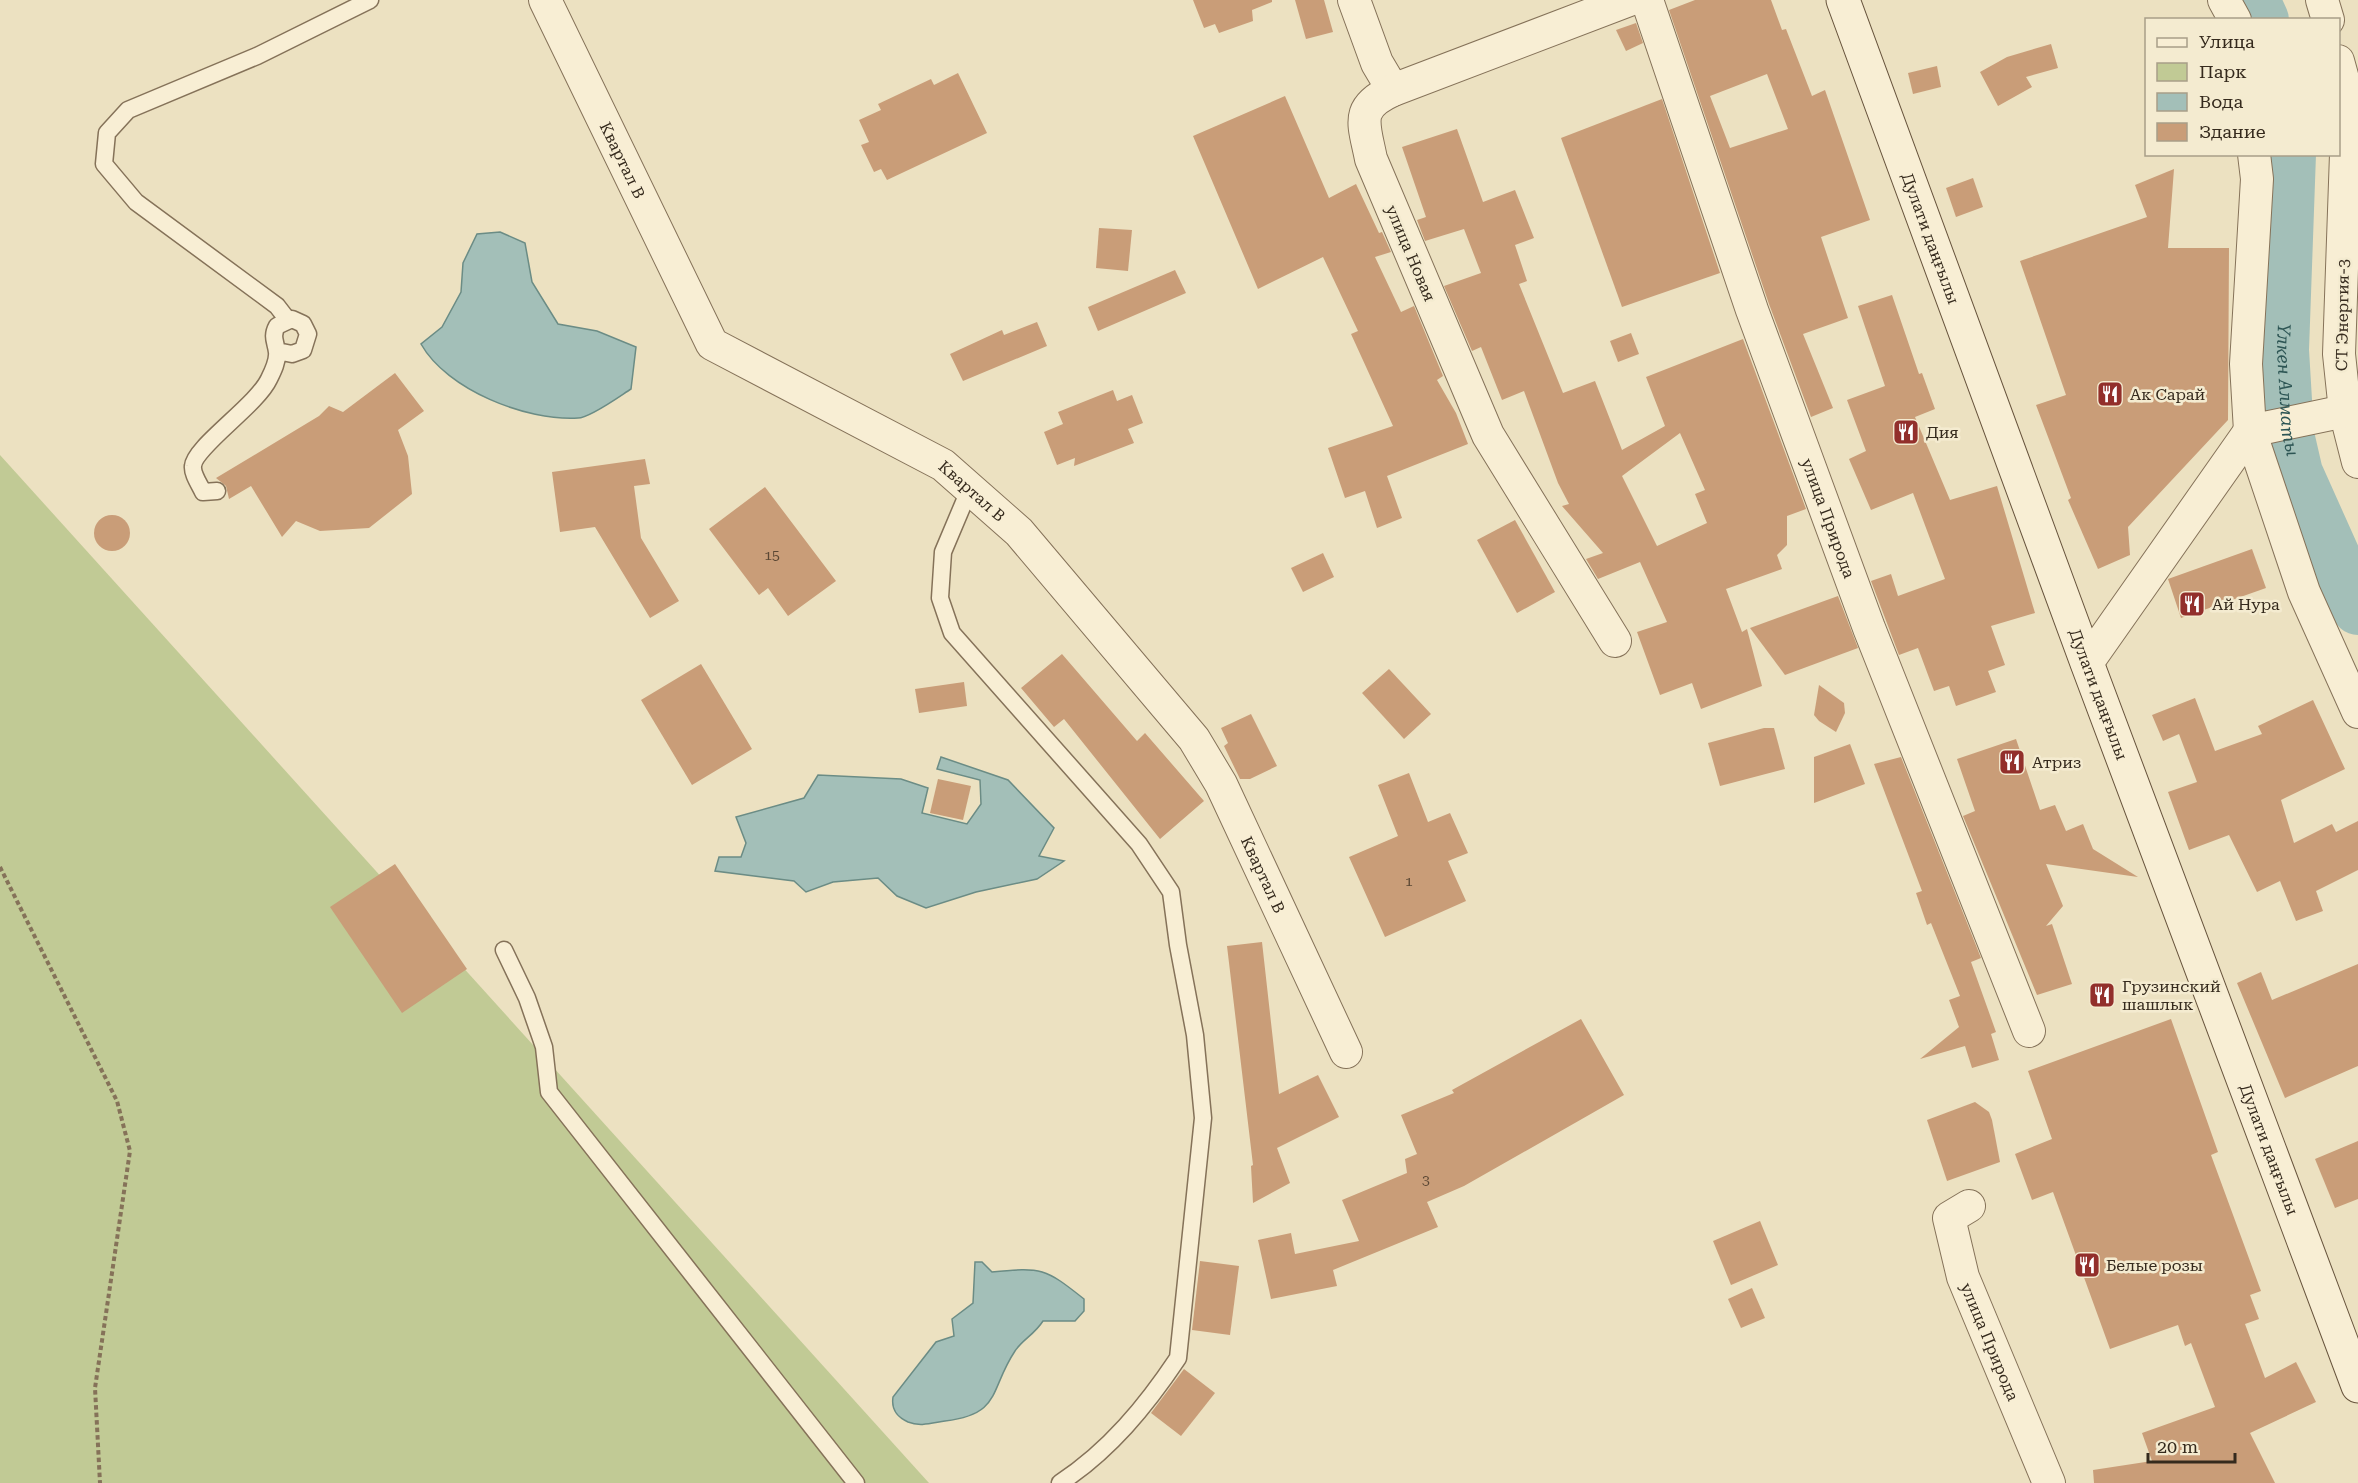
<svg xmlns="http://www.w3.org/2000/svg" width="2358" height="1483" viewBox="0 0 2358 1483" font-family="'Roboto Serif',serif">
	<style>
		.green { fill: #c1ca95 }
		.water { fill: #a3bfb8; stroke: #6b8c85; stroke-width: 1.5 }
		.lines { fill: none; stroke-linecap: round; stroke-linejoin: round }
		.river { stroke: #a3bfb8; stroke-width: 52 }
		.building { fill: #c99d78; fill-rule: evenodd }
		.lane-casing { stroke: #857259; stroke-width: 19 }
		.street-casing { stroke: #857259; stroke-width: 34 }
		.secondary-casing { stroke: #67533c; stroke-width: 35 }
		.path { stroke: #857259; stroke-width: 4; stroke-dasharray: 4.5 3; stroke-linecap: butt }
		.lane { stroke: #f8eed4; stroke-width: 16 }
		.street { stroke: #f8eed4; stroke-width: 32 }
		.secondary { stroke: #f8eed4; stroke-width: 33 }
		.labels { text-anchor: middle; stroke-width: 5; stroke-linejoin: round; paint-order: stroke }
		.number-label { font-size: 14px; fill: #5a4734 }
		.street-label { font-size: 16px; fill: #352a1d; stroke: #f4ebd0 }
		.poi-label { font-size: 16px; fill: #352a1d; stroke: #f4ebd0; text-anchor: start }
		.water-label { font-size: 18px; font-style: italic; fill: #2d5554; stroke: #f4ebd0 }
	</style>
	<rect width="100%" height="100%" fill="#ece1c1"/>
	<polygon class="green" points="0,455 929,1483 0,1483"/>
	<g class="water">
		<path d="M 500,232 L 525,243 L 532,282 L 558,324 L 597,331 L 636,347 L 631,389 C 620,396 590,418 578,418 C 526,421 447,390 421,344 L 442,327 L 461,292 L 463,263 L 477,234 Z"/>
		<polygon points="941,757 1008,780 1054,828 1039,856 1064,861 1037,879 976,892 926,908 897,896 878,878 833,882 806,892 794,881 715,871 719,857 741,857 746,843 736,817 804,798 818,775 901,779 928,788 922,813 967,824 981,804 980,780 937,769"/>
		<path d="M 975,1262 L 982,1262 L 992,1272 C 1042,1267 1045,1268 1084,1299 L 1084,1311 L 1075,1321 L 1043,1321 C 1034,1335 1023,1339 1015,1351 C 989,1390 1002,1414 945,1421 C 932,1423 920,1427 908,1422 C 897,1417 891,1410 893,1397 L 936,1342 L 954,1336 L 952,1319 L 973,1303 Z"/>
	</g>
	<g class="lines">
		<g class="river">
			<polyline points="2254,0 2263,20"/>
			<path id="s1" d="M 2290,154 L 2283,350 L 2288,434 L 2297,473 L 2358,609"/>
		</g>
	</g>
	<g class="building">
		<polygon points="1193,0 1272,0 1272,2 1252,10 1253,21 1219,33 1215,24 1204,28"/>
		<polygon points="1295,0 1324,0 1333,32 1306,39"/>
		<path d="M 1695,0 L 1771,0 L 1782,30 L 1786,29 L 1812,96 L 1825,90 L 1870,220 L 1821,237 L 1848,318 L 1803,334 L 1833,408 L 1811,417 L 1769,304 L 1669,10 ZM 1767,74 L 1788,129 L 1730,148 L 1710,96 Z"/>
		<polygon points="1636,23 1643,43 1626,51 1616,30"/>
		<polygon points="2051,44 2058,68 2026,77 2032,87 1998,106 1980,72 2007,57"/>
		<polygon points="1937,66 1941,87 1913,94 1908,73"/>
		<polygon points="958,73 987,133 887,180 881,169 874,172 861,145 869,142 859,120 881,110 878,104 931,79 934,85"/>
		<polygon points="1285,96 1329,198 1356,184 1379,233 1382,232 1391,252 1375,257 1401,312 1414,306 1443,376 1437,380 1456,413 1468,444 1387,476 1402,518 1377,528 1365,491 1345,498 1328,448 1393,426 1351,334 1358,331 1323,257 1258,289 1193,136"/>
		<polygon points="1662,99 1720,273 1622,307 1561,138"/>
		<path d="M 1457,129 L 1483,202 L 1515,190 L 1534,238 L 1515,245 L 1527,281 L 1519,284 L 1563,393 L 1595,381 L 1622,450 L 1665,426 L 1646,377 L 1743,339 L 1806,509 L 1787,516 L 1787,545 L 1777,555 L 1782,569 L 1726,589 L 1742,632 L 1747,629 L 1762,686 L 1701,709 L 1692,683 L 1660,695 L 1637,632 L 1667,622 L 1640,562 L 1598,579 L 1586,559 L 1603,553 L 1562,506 L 1569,504 L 1558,483 L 1524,391 L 1502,400 L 1481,347 L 1472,351 L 1444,286 L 1481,273 L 1464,229 L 1425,241 L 1417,220 L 1426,217 L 1402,147 ZM 1680,433 L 1705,490 L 1695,494 L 1707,523 L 1657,546 L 1622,476 Z"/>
		<polygon points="2174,169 2168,248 2229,248 2228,420 2128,527 2130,555 2098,569 2068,500 2071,498 2036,405 2066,395 2020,261 2147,217 2135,185"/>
		<polygon points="1973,178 1983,207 1956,217 1946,188"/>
		<polygon points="1099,228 1132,230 1128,271 1096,268"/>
		<polygon points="1175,270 1186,293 1098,331 1088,307"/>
		<polygon points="1892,295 1919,374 1922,373 1935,409 1915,417 1950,500 1997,486 2035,613 1991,626 2005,665 1988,671 1996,692 1956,706 1949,686 1934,691 1918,648 1899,655 1871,581 1891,574 1898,596 1945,579 1913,493 1871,510 1849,459 1866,451 1847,400 1885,386 1858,306"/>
		<polygon points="1037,322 1047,346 963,381 950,354 1002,330 1004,335"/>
		<polygon points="1631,333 1639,354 1618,362 1610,341"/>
		<polygon points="395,373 424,411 398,430 408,456 412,494 369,528 320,531 296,521 282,537 251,486 229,499 226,486 216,478 319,416 329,406 343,412"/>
		<polygon points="1113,390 1117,401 1132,395 1143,423 1128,429 1134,443 1074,466 1075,458 1057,465 1044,432 1063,424 1058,412"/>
		<polygon points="645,459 650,484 634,486 641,538 679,601 650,618 595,527 560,532 552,472"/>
		<polygon points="765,487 836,581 788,616 768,588 759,595 709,529"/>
		<circle cx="112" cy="533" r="18"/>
		<polygon points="1515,520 1555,592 1517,613 1477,540"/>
		<polygon points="2252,549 2266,588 2181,618 2168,579"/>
		<polygon points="1323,553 1334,577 1303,592 1291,568"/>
		<polygon points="1838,596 1858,648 1785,675 1750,628"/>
		<polygon points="1062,654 1137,741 1145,733 1204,801 1160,839 1064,719 1054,727 1021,688"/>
		<polygon points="701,664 752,749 692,785 641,700"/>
		<polygon points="1389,669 1431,714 1404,739 1362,693"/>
		<polygon points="964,682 967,706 919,713 915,689"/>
		<polygon points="1819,685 1844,703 1845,713 1836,732 1819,721 1814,715"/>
		<polygon points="2195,698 2215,751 2262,734 2258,726 2313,700 2345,769 2281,800 2294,843 2332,824 2336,832 2358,821 2358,870 2316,891 2323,911 2296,921 2280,881 2257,892 2229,835 2189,850 2168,792 2197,782 2179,734 2163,741 2152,715"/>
		<polygon points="1251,714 1277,766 1250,779 1240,779 1224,746 1228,743 1221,728"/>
		<polygon points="1764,728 1774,728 1785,769 1720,786 1708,743"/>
		<polygon points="2016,739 2040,810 2055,805 2066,831 2083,824 2093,849 2138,877 2046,864 2063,906 2046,926 2052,924 2072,984 2037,995 1963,816 1975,811 1957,759"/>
		<polygon points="1850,744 1865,784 1814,803 1814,757"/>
		<polygon points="1901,757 1981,958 1971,962 1996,1032 1991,1034 1999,1060 1972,1068 1965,1046 1920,1059 1959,1027 1949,1000 1960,996 1931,923 1927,925 1916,893 1922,891 1874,764"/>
		<polygon points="1409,773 1428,822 1450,813 1468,853 1448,861 1466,901 1385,937 1349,857 1398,836 1378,785"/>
		<polygon points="938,779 971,786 963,820 930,813"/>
		<polygon points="395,864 467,969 402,1013 330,907"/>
		<polygon points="1262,942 1279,1094 1318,1075 1339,1117 1277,1148 1290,1183 1253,1203 1251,1166 1253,1165 1227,946"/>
		<polygon points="2358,964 2358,1066 2285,1098 2237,983 2261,972 2272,1000"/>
		<polygon points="1581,1019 1624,1095 1464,1186 1427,1202 1438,1227 1333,1270 1337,1286 1271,1299 1258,1240 1291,1233 1295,1254 1359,1241 1342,1200 1407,1173 1405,1159 1417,1154 1401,1115 1454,1093 1452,1090"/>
		<polygon points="2171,1019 2218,1152 2211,1155 2261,1291 2250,1295 2259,1319 2245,1324 2265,1378 2296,1362 2316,1402 2250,1433 2275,1483 2094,1483 2093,1470 2152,1461 2142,1433 2215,1407 2191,1343 2185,1346 2178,1325 2110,1349 2053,1192 2032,1200 2015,1154 2052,1139 2028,1071"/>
		<polygon points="1975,1102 1989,1112 1992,1120 2000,1162 1947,1181 1927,1120"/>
		<polygon points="2358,1141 2358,1199 2335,1208 2315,1159"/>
		<polygon points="1760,1221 1778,1265 1731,1285 1713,1241"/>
		<polygon points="1200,1261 1239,1266 1230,1335 1192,1330"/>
		<polygon points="1752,1288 1765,1318 1741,1328 1728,1299"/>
		<polygon points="1184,1369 1215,1393 1181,1436 1151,1413"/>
	</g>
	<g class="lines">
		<defs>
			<g id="lane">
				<polyline points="287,319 277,306 136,202 104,164 107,133 128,110 257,56 370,0"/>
				<path d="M 970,488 L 943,552 L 940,598 L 952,633 L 1139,844 L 1171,892 L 1178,945 L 1195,1035 L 1203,1118 L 1178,1358 C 1146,1406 1109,1451 1060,1483"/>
				<path d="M 217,491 L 203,492 C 200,485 192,474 193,466 C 194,447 257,405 269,379 C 273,371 278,361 277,352 C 276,342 271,337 277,326 L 292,319 L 303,324 L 308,334 L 303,350 L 292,354 L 277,351"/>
				<polyline points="504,950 527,998 544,1047 549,1092 856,1483"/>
			</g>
			<g id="street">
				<path id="s2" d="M 545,0 L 712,344 L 943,465 L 1019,532 L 1194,739 L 1221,784 L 1346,1052"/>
				<polyline points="1354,0 1377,63 1393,90"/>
				<path id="s3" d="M 1647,0 L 1752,310 L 1869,628 L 2029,1031"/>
				<polyline points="2224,0 2235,20"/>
				<polyline points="2322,0 2328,20"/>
				<polyline points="2338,61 2348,97 2339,354 2345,411 2358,462"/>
				<polyline points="2254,154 2257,179 2246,364 2250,431 2304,592 2358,712"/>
				<path d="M 1615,641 L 1488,435 L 1371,159 C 1364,123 1354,108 1393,90 L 1629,0"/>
				<polyline points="2087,663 2250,431 2345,411"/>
				<path id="s4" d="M 1969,1206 L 1949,1218 L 1963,1277 L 2049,1483"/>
			</g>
			<g id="secondary">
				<path id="s5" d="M 1843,0 L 2087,663 L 2358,1386"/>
			</g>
		</defs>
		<use href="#lane" class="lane-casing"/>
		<use href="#street" class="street-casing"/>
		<use href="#secondary" class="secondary-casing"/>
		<polyline class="path" points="0,867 117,1101 130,1151 95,1388 100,1483"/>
		<use href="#lane" class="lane"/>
		<use href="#street" class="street"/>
		<use href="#secondary" class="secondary"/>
	</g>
	<defs>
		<symbol id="restaurant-square" viewBox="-11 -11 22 22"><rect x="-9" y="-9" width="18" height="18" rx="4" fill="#922f2b" stroke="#f4ebd0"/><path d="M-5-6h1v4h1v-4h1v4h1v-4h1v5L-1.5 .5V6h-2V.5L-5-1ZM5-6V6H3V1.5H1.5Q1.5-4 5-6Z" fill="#fff"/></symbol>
	</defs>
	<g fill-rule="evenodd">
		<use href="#restaurant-square" x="2095" y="379" width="30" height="30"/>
		<use href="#restaurant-square" x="1891" y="417" width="30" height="30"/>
		<use href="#restaurant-square" x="2177" y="589" width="30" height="30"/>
		<use href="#restaurant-square" x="1997" y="747" width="30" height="30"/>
		<use href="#restaurant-square" x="2087" y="980" width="30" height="30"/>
		<use href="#restaurant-square" x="2072" y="1250" width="30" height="30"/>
	</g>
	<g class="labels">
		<g class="number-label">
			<text x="772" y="560">15</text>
			<text x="1409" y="886">1</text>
			<text x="1426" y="1185">3</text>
		</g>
		<g class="street-label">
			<text dy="6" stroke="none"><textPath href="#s2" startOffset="178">Квартал В</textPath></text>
			<text dy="6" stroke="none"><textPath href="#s5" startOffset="254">Дулати даңғылы</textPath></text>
			<text transform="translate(1411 253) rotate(67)" y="6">улица Новая</text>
			<text transform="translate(2342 315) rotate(-89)" y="6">СТ Энергия-3</text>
			<text dy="6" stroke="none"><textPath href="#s2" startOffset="682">Квартал В</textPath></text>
			<text dy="6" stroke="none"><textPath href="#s3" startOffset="549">улица Природа</textPath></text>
			<text dy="6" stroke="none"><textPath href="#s5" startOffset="740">Дулати даңғылы</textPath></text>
			<text dy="6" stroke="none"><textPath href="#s2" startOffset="1168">Квартал В</textPath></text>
			<text dy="6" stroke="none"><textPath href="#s5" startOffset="1226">Дулати даңғылы</textPath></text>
			<text dy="6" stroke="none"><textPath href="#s4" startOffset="154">улица Природа</textPath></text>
		</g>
		<g class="poi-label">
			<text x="2130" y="400">Ак Сарай</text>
			<text x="1926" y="438">Дия</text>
			<text x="2212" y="610">Ай Нура</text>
			<text x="2032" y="768">Атриз</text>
			<text x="2122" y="992">Грузинский<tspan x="2122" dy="18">шашлык</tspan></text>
			<text x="2106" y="1271">Белые розы</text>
		</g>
		<g class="water-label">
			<text dy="6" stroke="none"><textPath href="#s1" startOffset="236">Үлкен Алматы</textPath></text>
		</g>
	</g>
	<rect x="2145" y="18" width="195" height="138" fill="#f4ebd0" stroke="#a89e88" stroke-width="1.5"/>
	<rect x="2157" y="38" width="30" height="9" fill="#f8eed4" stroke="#a89e88" stroke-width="1.5"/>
	<text x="2199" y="48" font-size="18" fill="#352a1d">Улица</text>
	<rect x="2157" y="63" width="30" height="18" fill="#c1ca95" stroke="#a89e88" stroke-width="1.5"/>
	<text x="2199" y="78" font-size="18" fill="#352a1d">Парк</text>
	<rect x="2157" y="93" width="30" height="18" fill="#a3bfb8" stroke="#a89e88" stroke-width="1.5"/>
	<text x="2199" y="108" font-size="18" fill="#352a1d">Вода</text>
	<rect x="2157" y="123" width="30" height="18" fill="#c99d78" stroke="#a89e88" stroke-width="1.5"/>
	<text x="2199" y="138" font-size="18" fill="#352a1d">Здание</text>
	<path d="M2148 1453v9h87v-9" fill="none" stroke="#352a1d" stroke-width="3"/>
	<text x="2157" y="1453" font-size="18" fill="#352a1d" stroke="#f4ebd0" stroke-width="4.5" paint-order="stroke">20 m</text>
</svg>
